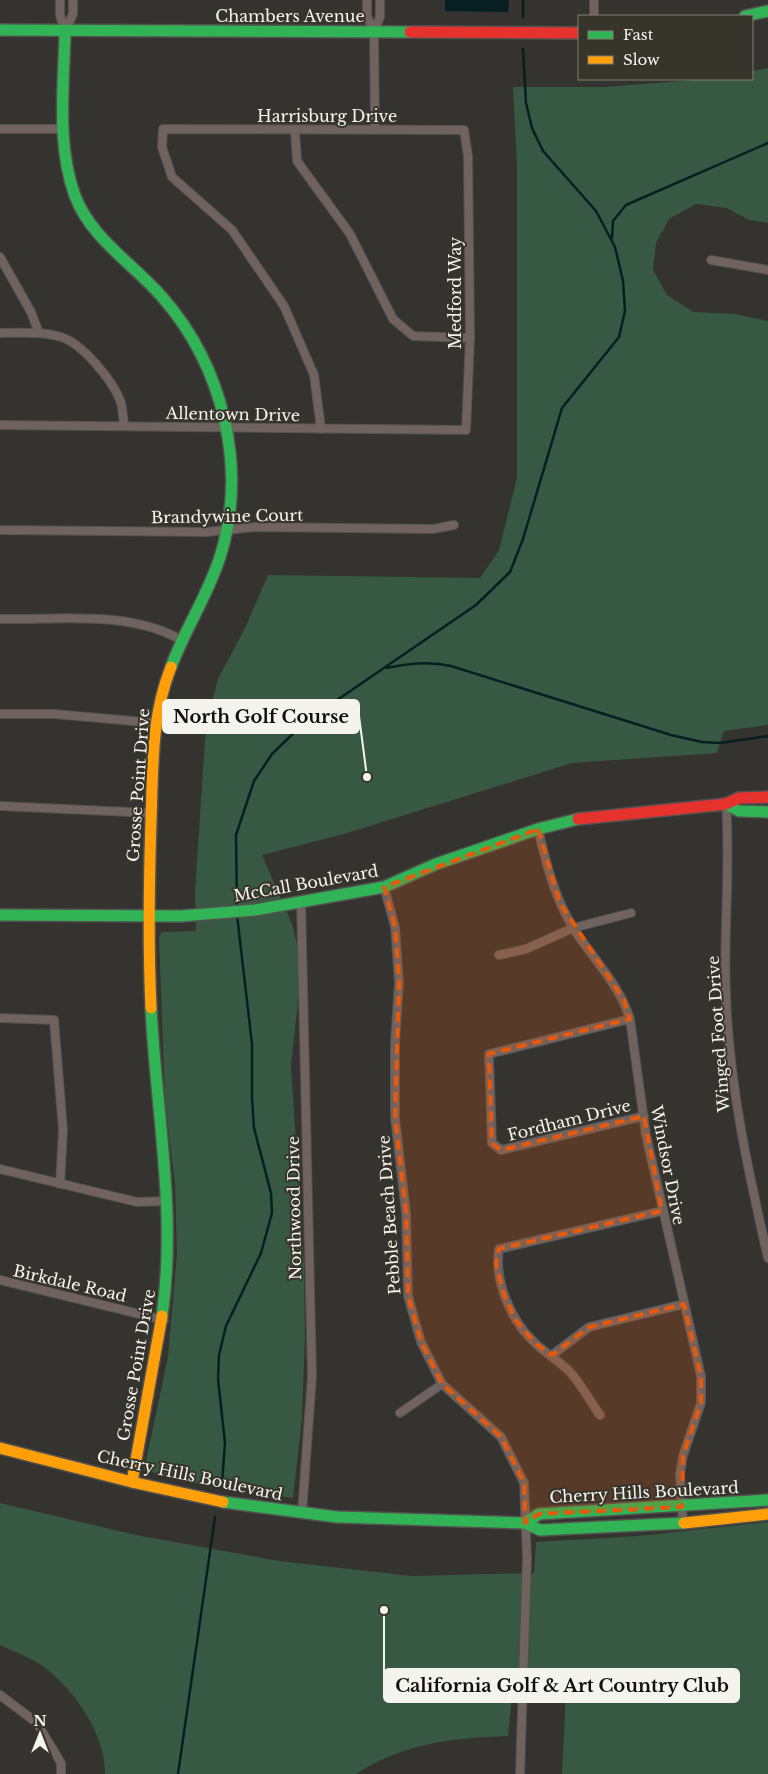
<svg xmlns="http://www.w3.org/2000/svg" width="768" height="1774" viewBox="0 0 768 1774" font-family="'Libre Baskerville',serif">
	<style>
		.green { fill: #375842 }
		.water { fill: #081f22 }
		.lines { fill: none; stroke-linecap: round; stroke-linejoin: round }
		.stream { stroke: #081f22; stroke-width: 2.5 }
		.street-casing { stroke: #52514e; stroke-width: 10 }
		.fast-casing { stroke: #52514e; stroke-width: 14 }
		.slow-casing { stroke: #52514e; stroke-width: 14 }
		.jam-casing { stroke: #52514e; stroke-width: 14 }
		.street { stroke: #70635f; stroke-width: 8 }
		.fast { stroke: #30b455; stroke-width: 11 }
		.slow { stroke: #ff9f0a; stroke-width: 11 }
		.jam { stroke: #e5322d; stroke-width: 11 }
		.marked { fill: #e8590c; fill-opacity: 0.2; stroke: #e8590c; stroke-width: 4; stroke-dasharray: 10 6; stroke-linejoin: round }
		.labels { text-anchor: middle; stroke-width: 4; stroke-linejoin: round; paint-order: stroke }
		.street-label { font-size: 16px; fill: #f5f3ed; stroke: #37342c }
		.leader { fill: none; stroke: #f5f3ed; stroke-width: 2 }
		.callout-dot { fill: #f5f3ed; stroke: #37342c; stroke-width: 2 }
		.callout { fill: #f5f3ed; stroke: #f5f3ed; stroke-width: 2 }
		.callout-label { font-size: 18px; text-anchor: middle; font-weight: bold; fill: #111 }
	</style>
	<rect width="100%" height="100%" fill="#34332f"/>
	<g class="green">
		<polygon points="768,68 768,223 749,220 727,208 696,204 669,219 656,243 653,270 667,295 693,312 735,314 768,321 768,725 724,731 717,753 572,763 344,834 262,855 292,924 302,964 291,1066 304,1264 305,1336 302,1418 293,1498 193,1483 144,1470 168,1357 177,1254 175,1184 165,1100 159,937 162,932 196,931 195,891 205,740 211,706 218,679 246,626 268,575 480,578 499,550 517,478 517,166 513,87 603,87 709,79 752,79 752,71"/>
		<path d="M 0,1503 L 136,1535 L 279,1561 L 412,1576 L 534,1573 L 536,1542 L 638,1536 L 768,1522 L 768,1774 L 562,1774 L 567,1671 L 515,1669 L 508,1736 C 452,1738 404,1743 356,1774 L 105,1774 C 106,1735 73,1687 41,1665 C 29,1657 13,1651 0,1645 Z"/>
	</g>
	<polygon class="water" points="445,0 509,0 508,12 445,11"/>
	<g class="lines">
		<g class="stream">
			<polyline points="523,17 523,0"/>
			<polyline points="612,238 613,221 626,205 768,143"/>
			<path d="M 387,668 C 409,663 429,661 451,666 L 671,735 L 702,742 L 720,743 L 768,736"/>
			<polyline points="237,909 236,835 254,781 272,754 305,722 476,605 510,572 523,539 562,408 619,337 625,311 623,281 615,247 596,211 543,151 532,128 526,103 523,49"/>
			<polyline points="222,1483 225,1443 218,1379 219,1355 226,1326 261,1253 272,1213 271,1193 254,1128 252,1098 252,1044 237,915"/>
			<polyline points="178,1774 215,1517"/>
		</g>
		<defs>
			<g id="street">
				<polyline points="60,0 60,15 65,31"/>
				<polyline points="367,0 367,16 374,32 375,130"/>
				<polyline points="594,16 594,0"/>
				<polyline points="65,31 73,14 73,0"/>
				<polyline points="374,32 380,17 380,0"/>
				<polyline points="0,129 64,129"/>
				<polyline points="295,131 297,161 350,234 393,319 413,336 470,338"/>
				<polyline points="0,257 31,312 39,333"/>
				<polyline points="711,260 768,270"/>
				<path d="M 0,333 C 20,333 41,331 61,337 C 82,343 112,380 120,400 C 123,408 123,418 124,426"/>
				<polyline points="0,425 466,430 470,338 468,156 464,130 163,129 162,147 172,177 232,230 284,306 314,375 321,429"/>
				<polyline points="0,530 206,532 255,527 433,529 454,525"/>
				<path d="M 0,619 C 59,620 129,610 181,640"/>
				<polyline points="0,714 54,714 155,723"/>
				<path d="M 726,804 C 731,867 723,932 726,995 C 729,1085 748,1170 768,1258"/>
				<polyline points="0,806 151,813"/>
				<path d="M 538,829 C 546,863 555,899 574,929 C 593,959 620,985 630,1019 L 646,1135 L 701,1376 L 701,1403 L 683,1456 L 680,1474 L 683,1523"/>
				<polyline points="384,887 395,927 399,982 395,1043 395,1118 406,1213 408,1296 421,1342 442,1384 501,1437 524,1483 527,1558 520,1774"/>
				<polyline points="301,902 312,1376 302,1513"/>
				<polyline points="499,955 526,949 573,928 631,913"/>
				<polyline points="0,1018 54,1020 63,1130 60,1184"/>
				<polyline points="630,1019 489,1054 492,1143 501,1150 644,1116"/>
				<polyline points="0,1169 137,1202 168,1201"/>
				<polyline points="0,1280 164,1320"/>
				<polyline points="552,1355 589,1327 684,1304"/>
				<polyline points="400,1413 442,1384"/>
				<path d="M 600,1415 C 590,1401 582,1386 571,1373 C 559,1361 547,1354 535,1343 C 511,1321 494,1281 499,1249 L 662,1211"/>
				<polyline points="0,1695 37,1723 61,1763 61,1774"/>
			</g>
			<g id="fast">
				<polyline points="745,16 768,11"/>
				<polyline points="0,30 410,32"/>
				<path d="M 65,31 C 64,85 56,144 75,196 C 92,240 134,264 163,298 C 223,367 248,468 220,557 C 208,595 185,629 171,667"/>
				<polyline points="726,804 739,811 768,812"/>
				<polyline points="0,915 181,916 255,910 384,887 436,864 538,829 578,819"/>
				<path d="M 151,1008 C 156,1111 177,1213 162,1316"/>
				<polyline points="223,1502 337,1517 525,1523 540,1530 684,1523"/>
				<polyline points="525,1523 539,1514 768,1500"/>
			</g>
			<g id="slow">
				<path d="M 151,1008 C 148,945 149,883 151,821 C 153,768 151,717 171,667"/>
				<polyline points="0,1448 136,1483 223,1502"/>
				<polyline points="132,1482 162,1316"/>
				<polyline points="684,1523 768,1514"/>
			</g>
			<g id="jam">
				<polyline points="410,32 579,33"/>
				<polyline points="578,819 726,804 739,798 768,797"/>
			</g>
		</defs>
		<use href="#street" class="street-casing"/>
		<use href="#fast" class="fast-casing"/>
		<use href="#slow" class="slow-casing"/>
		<use href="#jam" class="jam-casing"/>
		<use href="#street" class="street"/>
		<use href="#fast" class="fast"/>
		<use href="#slow" class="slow"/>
		<use href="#jam" class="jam"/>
	</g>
	<path class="marked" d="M 538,829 L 560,903 L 624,1000 L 630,1019 L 489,1054 L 492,1143 L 501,1150 L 644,1116 L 662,1211 L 499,1249 L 496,1264 L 504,1294 L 515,1319 L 535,1343 L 552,1355 L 589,1327 L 684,1304 L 701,1376 L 701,1403 L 683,1456 L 682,1507 L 539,1514 L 525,1523 L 524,1483 L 501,1437 L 442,1384 L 421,1342 L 408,1296 L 406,1213 L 395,1118 L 399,982 L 395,927 L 384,887 Z"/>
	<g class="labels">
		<g class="street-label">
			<text x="290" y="22">Chambers Avenue</text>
			<text x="327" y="122">Harrisburg Drive</text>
			<text transform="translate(455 293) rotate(-90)" y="6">Medford Way</text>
			<text transform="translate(233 414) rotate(1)" y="6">Allentown Drive</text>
			<text transform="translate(227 516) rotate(-1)" y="6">Brandywine Court</text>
			<text transform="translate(138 785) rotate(-86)" y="6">Grosse Point Drive</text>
			<text transform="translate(306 883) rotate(-10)" y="6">McCall Boulevard</text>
			<text transform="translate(718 1034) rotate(-94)" y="6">Winged Foot Drive</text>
			<text transform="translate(569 1120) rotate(-14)" y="6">Fordham Drive</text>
			<text transform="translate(668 1165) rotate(79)" y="6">Windsor Drive</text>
			<text transform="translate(294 1208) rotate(-91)" y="6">Northwood Drive</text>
			<text transform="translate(389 1215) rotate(-94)" y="6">Pebble Beach Drive</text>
			<text transform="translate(70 1283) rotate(13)" y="6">Birkdale Road</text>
			<text transform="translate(136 1365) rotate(-80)" y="6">Grosse Point Drive</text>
			<text transform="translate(190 1475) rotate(12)" y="6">Cherry Hills Boulevard</text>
			<text transform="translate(644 1492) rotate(-3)" y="6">Cherry Hills Boulevard</text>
		</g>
	</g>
	<path class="leader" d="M367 777L359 716M384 1610L384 1685"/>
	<g class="callout-dot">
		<circle cx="367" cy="777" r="5"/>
		<circle cx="384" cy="1610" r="5"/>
	</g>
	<g class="callout">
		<rect x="163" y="700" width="196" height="33" rx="5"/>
		<rect x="384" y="1669" width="355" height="33" rx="5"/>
	</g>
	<g class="callout-label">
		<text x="261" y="723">North Golf Course</text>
		<text x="562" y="1692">California Golf &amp; Art Country Club</text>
	</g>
	<rect x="578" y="15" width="175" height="65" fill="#37342c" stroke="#838079"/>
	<rect x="588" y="31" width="25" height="8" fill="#30b455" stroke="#838079"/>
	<text x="623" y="40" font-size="15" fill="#f5f3ed">Fast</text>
	<rect x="588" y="56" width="25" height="8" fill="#ff9f0a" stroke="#838079"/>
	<text x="623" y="65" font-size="15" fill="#f5f3ed">Slow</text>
	<g transform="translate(40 1734)" stroke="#37342c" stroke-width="4" paint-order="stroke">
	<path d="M0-4L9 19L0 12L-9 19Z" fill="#f5f3ed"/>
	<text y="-8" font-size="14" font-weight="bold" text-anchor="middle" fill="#f5f3ed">N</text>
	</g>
</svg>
